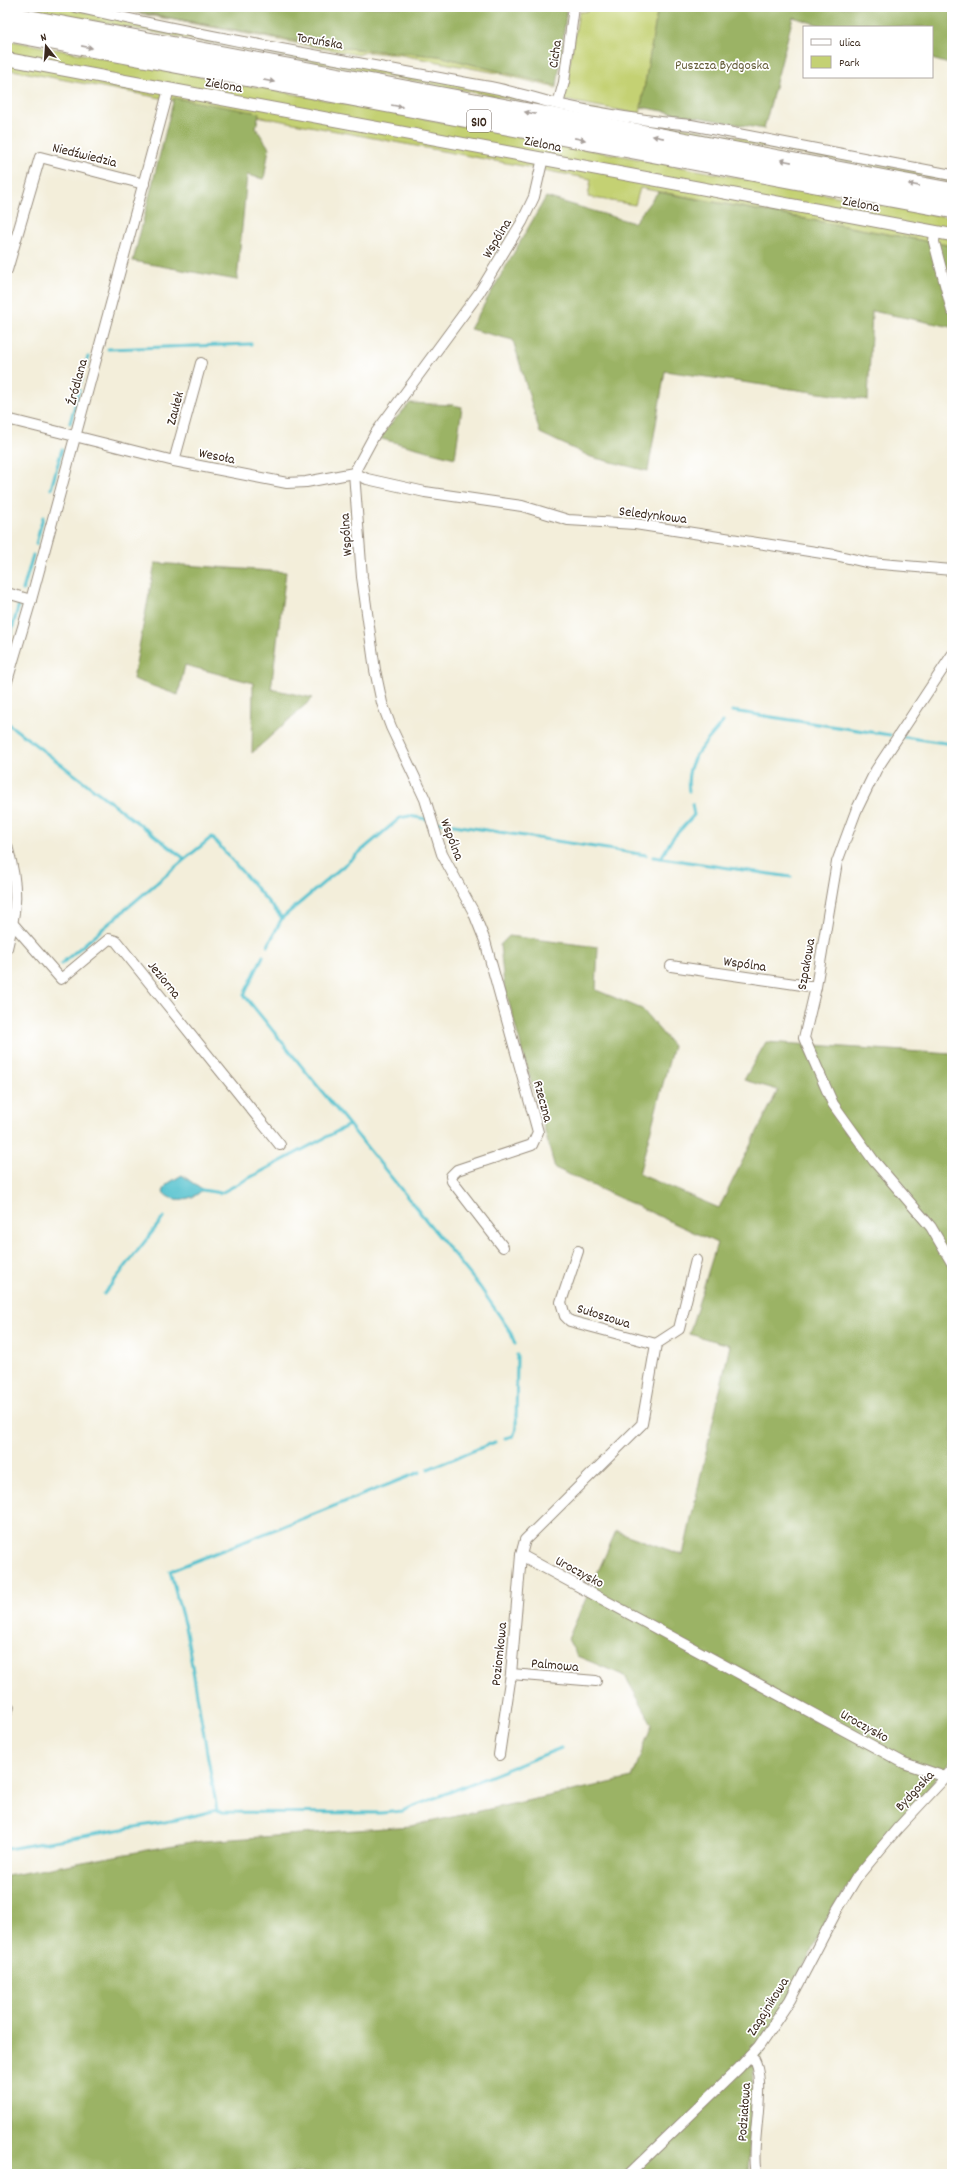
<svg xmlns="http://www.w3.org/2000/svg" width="959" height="2181" viewBox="0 0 959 2181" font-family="Dekko,sans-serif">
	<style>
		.green { fill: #c4d173; stroke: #807e48 }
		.forest { fill: #9bb365; stroke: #6b6e42 }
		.water { fill: #56c2cf; stroke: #487676 }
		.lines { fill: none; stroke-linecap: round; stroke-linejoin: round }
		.stream { stroke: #56c2cf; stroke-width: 3 }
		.minor-casing { stroke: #978c7c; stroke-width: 12 }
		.tertiary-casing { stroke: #978c7c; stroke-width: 14 }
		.motorway-casing { stroke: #978c7c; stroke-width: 20 }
		.minor { stroke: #fff; stroke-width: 10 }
		.tertiary { stroke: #fff; stroke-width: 12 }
		.motorway { stroke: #fff; stroke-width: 18 }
		.oneway { fill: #a79f9a }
		.labels { text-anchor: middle; stroke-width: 3.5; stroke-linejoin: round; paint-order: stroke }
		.shield { fill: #fff; stroke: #766a62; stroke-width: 1 }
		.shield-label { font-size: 13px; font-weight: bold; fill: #3b2a1e }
		.street-label { font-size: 14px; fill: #3b2a1e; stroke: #fff }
		.park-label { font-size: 14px; fill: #645c38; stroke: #fff }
	</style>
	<rect width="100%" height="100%" fill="#fff"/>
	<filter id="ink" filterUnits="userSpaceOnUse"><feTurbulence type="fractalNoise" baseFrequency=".025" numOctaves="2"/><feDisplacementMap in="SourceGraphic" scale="8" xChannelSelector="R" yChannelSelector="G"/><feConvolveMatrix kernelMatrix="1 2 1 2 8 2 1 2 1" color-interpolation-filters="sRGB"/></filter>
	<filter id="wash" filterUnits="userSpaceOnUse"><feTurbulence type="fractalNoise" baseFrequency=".012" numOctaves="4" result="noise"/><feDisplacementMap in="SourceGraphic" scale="16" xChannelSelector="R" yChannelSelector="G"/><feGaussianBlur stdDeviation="0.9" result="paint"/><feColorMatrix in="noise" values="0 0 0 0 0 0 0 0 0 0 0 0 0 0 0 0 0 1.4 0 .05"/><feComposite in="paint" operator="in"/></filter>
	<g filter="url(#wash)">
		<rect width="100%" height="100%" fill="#f3eeda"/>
		<g class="green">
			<polygon points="20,7 63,7 126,21 952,178 952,182"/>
			<polygon points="105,7 322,46 439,56 557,86 556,88 497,73 401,55 366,52 358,55"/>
			<polygon points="589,7 658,7 640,114 563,100 579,12 588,11"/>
			<polygon points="7,40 952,218 952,246 640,188 635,205 588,197 591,179 7,69"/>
		</g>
		<g class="forest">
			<polygon points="113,7 567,7 557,86 439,56 322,46"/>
			<polygon points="658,7 952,7 952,65 932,59 932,27 826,27 793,17 764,129 641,107"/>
			<polygon points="174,98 259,113 256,128 269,148 264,179 247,175 237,280 133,261"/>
			<polygon points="658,192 952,246 952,327 872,311 868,400 665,371 648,471 591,457 540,433 513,340 470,329 546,197 634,223"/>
			<polygon points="410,403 453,405 462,407 455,458 378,438"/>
			<polygon points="155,563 286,572 271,689 313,698 252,753 253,683 185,665 178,695 133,679"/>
			<polygon points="509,936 598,947 596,990 642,1009 673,1046 639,1174 719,1208 778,1090 744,1080 766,1042 952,1054 952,1759 834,1905 753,2072 748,2174 7,2174 7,1876 191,1842 411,1826 632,1778 652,1724 625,1676 577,1656 568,1639 616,1531 683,1555 730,1345 689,1334 717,1243 555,1168 504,985 500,945"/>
		</g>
		<path class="water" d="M 182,1175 L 202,1190 C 194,1200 171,1204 163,1192 L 167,1184 Z"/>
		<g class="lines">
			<g class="stream">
				<polyline points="108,349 251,344"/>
				<polyline points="86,363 88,357"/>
				<polyline points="80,384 82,378"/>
				<polyline points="70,423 79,390"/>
				<polyline points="51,489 62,449"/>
				<polyline points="36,544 43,517"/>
				<polyline points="23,590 33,555"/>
				<polyline points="11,633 19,604"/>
				<polyline points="7,648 8,644"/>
				<polyline points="732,711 890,735"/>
				<polyline points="7,723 185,859 212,837 282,918"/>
				<polyline points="904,737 952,744"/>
				<path d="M 689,791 C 684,759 705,745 723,722"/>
				<polyline points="435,822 646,855"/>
				<polyline points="653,857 661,858 672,839 694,815 692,804"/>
				<polyline points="661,858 791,877"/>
				<polyline points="268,946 282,918 400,818 409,816 426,819"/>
				<polyline points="263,956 244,995 480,1287 510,1331 515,1344"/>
				<polyline points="61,964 185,859"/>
				<polyline points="202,1190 221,1193 349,1125"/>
				<polyline points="104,1294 164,1217"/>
				<polyline points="505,1438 513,1436 516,1429 517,1355"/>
				<polyline points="428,1469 495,1442"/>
				<polyline points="217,1810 222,1812 381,1813 402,1811 561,1748"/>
				<polyline points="7,1849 176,1820 217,1810 186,1631 170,1571 420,1472"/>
			</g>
		</g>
	</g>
	<g filter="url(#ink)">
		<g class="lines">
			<defs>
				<g id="minor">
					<path d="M 76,7 C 211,38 348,61 484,86 C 509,90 533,98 557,104 C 601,114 646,121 691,125 L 952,175"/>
					<polyline points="558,104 564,82 574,7"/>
					<polyline points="935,231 934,242 952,311"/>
					<polyline points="7,270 40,157 144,184"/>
					<polyline points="7,419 174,461 287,483 306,482 354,473 367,479 425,492 522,506 568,520 635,524 835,555 870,563 952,570"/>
					<polyline points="174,461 201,363"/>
					<polyline points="7,593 31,600"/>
					<polyline points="952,655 876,770 856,811 837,862 816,987 804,1038 833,1104 874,1161 931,1227 952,1263"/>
					<polyline points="7,681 31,600 169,89"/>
					<path d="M 7,846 C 19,887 17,907 7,948"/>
					<polyline points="13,924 61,979 109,939 116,941 280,1145"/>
					<polyline points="671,966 816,987"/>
					<polyline points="503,1247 452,1181 451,1176 457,1170 532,1145 538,1132 485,941 473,911 442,854 425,799 391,727 382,703 375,670 362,577 354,473 375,434 479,293 522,222 534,197 543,158"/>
					<polyline points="578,1251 561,1302 565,1316 570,1321 656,1344"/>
					<polyline points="696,1260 679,1329 656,1344 642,1424 525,1540 521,1555 904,1763 945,1777"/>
					<polyline points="511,1674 596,1681"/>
					<polyline points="7,1706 9,1707 7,1711"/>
					<polyline points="499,1755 511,1674 521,1555"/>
					<path d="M 751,2055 C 770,2077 749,2142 756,2174"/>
					<polyline points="629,2174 739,2068 759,2046 790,2000 837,1910 857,1877 897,1829 952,1770"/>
				</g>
				<polyline id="tertiary" points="7,59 952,235"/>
				<g id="motorway">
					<polyline points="7,15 952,192"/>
					<polyline points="7,32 952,209"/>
				</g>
			</defs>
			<use href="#minor" class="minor-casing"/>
			<use href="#tertiary" class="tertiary-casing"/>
			<use href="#motorway" class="motorway-casing"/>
			<use href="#minor" class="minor"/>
			<use href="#tertiary" class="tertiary"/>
			<use href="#motorway" class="motorway"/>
		</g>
		<defs><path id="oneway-solid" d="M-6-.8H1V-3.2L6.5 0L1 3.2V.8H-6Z"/></defs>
		<g class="oneway">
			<use href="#oneway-solid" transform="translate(87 47) rotate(11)"/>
			<use href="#oneway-solid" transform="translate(269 81) rotate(11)"/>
			<use href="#oneway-solid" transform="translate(397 106) rotate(10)"/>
			<use href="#oneway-solid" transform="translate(530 113) rotate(-169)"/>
			<use href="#oneway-solid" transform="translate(658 137) rotate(-169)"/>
			<use href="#oneway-solid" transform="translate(580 139) rotate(11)"/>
			<use href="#oneway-solid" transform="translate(786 161) rotate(-169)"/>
			<use href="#oneway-solid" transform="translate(914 185) rotate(-169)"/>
		</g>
	</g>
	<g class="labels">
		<rect class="shield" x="467" y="110" width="24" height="22" rx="3"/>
		<g class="shield-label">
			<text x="479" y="126">S10</text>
		</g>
		<g class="street-label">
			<text transform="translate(320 40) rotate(10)" y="5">Toruńska</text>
			<text transform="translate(554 54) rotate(-82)" y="5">Cicha</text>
			<text transform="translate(224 84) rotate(10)" y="5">Zielona</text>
			<text transform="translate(543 143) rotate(11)" y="5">Zielona</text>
			<text transform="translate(85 154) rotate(14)" y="5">Niedźwiedzia</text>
			<text transform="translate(861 203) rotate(11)" y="5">Zielona</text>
			<text transform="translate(496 238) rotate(-59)" y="5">Wspólna</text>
			<text transform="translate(76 382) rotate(-75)" y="5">Źródlana</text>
			<text transform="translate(174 408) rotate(-75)" y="5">Zaułek</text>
			<text transform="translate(217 455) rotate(11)" y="5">Wesoła</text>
			<text transform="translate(653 514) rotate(7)" y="5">Seledynkowa</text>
			<text transform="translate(345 535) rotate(-94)" y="5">Wspólna</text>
			<text transform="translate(453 839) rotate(69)" y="5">Wspólna</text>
			<text transform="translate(745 963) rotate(8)" y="5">Wspólna</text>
			<text transform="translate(805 964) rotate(-80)" y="5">Szpakowa</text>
			<text transform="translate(165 979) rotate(51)" y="5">Jeziorna</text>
			<text transform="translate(544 1101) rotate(75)" y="5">Rzeczna</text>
			<text transform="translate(604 1315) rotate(17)" y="5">Sułoszowa</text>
			<text transform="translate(580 1571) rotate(28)" y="5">Uroczysko</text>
			<text transform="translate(498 1654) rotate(-84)" y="5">Poziomkowa</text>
			<text transform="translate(555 1664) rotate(5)" y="5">Palmowa</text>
			<text transform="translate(865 1725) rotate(29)" y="5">Uroczysko</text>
			<text transform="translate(914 1790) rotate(-47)" y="5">Bydgoska</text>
			<text transform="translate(767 2006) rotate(-58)" y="5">Zagajnikowa</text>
			<text transform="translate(743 2112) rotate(-86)" y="5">Podziałowa</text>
		</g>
		<g class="park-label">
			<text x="722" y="69">Puszcza Bydgoska</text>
		</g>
	</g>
	<rect width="959" height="2181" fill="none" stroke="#fff" stroke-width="24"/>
	<rect x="803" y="26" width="130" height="52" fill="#ffffff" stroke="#b1aaa5"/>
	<rect x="811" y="39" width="20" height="6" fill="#ffffff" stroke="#b1aaa5"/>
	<text x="839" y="46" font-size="12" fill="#3b2a1e">Ulica</text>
	<rect x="811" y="56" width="20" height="12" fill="#c4d173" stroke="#b1aaa5"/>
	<text x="839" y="66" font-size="12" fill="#3b2a1e">Park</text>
	<g transform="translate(46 46) rotate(343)" stroke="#ffffff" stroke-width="3" paint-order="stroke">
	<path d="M0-3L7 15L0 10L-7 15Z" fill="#3b2a1e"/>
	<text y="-6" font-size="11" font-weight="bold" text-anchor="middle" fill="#3b2a1e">N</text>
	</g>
</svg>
